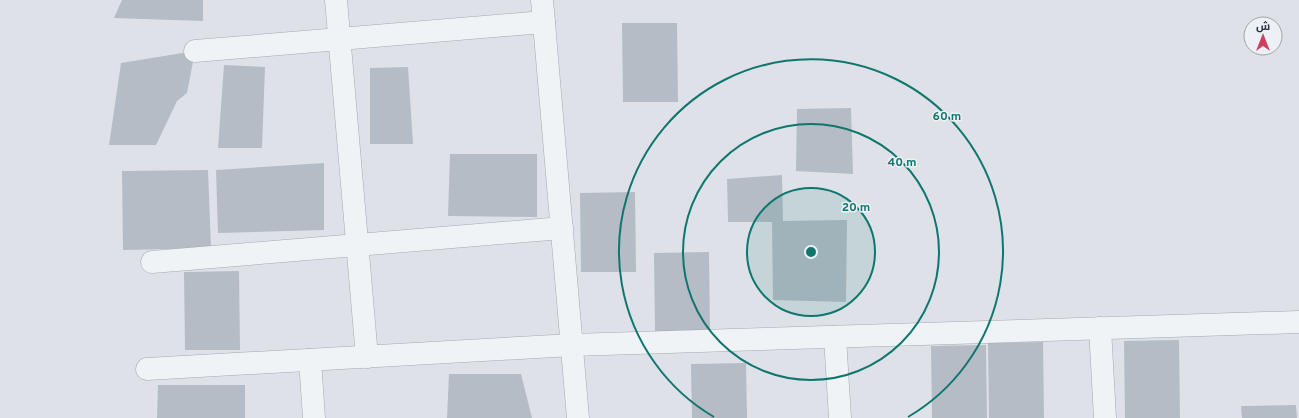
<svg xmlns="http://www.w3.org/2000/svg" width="1299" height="418" viewBox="0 0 1299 418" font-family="Overpass,Cairo,sans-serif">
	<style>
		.building { fill: #b5bcc5 }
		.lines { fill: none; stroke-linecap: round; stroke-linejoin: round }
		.minor-casing { stroke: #a3a9b2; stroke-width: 23 }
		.minor { stroke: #f0f3f6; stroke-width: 22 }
		.ring { fill: none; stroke: #0f766e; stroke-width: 2 }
		.centre { fill: #0f766e; stroke: #edf1f5; stroke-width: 2 }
		.ring-label { font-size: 12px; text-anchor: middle; font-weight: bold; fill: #0f766e; stroke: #edf1f5; stroke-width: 3; stroke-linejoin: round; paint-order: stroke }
	</style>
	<rect width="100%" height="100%" fill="#dee2e8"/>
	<g class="building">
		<polygon points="122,0 203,0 203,21 114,18"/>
		<polygon points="622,23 677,23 678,102 623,102"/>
		<polygon points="195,51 187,93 177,101 156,145 109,145 121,63"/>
		<polygon points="224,65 265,67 262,148 218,148"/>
		<polygon points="408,67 413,144 370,144 370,68"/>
		<polygon points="851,108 853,174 796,171 797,109"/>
		<polygon points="450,154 537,154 537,217 448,216"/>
		<polygon points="324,163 324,230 218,233 216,170"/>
		<polygon points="208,170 211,248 123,250 122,171"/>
		<polygon points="782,175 783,221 847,220 846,302 773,300 772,222 728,222 727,179"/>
		<polygon points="635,192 636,272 581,272 580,193"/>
		<polygon points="709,252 710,331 655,331 654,253"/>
		<polygon points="239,271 240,350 185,350 184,272"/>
		<polygon points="1179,340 1180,418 1125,418 1124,341"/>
		<polygon points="1043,342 1044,418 989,418 988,343"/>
		<polygon points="986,345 987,418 932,418 931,346"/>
		<polygon points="746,363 747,418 692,418 691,364"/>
		<polygon points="449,374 521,374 532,418 447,418"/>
		<polygon points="158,385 245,385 245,418 157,418"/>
		<polygon points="1296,405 1297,418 1242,418 1241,406"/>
	</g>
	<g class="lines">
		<defs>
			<g id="minor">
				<polyline points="336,0 367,357"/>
				<polyline points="542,0 578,418"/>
				<polyline points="195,51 544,22"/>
				<polyline points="152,262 562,228"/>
				<polyline points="1100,328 1105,418"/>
				<polyline points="835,337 840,418"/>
				<polyline points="310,360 314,418"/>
				<polyline points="147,369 572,345 1299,322"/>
			</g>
		</defs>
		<use href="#minor" class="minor-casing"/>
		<use href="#minor" class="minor"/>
	</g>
	<circle cx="811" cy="252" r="64" fill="#0f766e" fill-opacity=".12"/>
	<g class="ring">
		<circle cx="811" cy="252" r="64"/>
		<circle cx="811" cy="252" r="128"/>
		<path d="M714 417A192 192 0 1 1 908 417"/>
	</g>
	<circle cx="811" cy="252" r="6" class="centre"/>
	<g class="ring-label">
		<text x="947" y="120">60 m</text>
		<text x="902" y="166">40 m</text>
		<text x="856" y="211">20 m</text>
	</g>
	<g transform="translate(1263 36)"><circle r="19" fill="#edf1f5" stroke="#9ea4ac"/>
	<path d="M0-3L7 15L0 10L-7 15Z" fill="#d13f60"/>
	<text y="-6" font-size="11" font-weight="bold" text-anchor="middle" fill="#27313f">ش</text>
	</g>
</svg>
